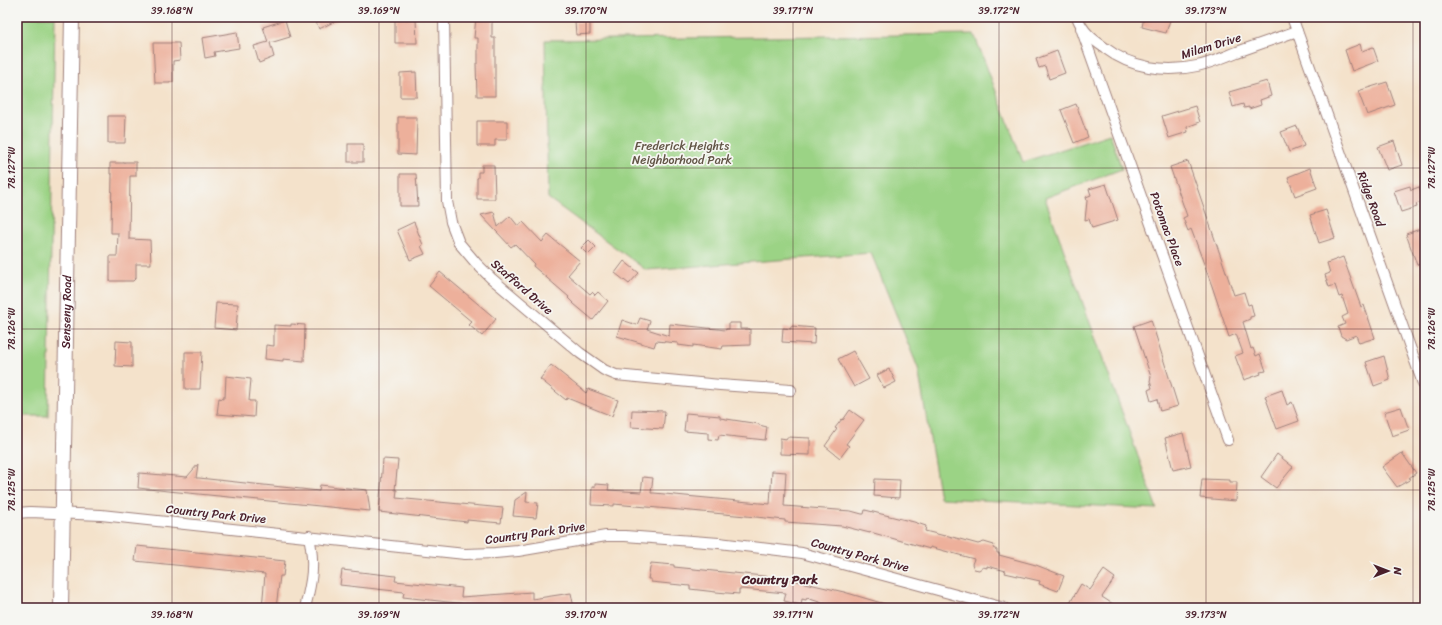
<svg xmlns="http://www.w3.org/2000/svg" width="1442" height="625" viewBox="0 0 1442 625" font-family="Sriracha,sans-serif">
	<style>
		.green { fill: #9bd385; stroke: #727958 }
		.building { fill: #edb09b }
		.lines { fill: none; stroke-linecap: round; stroke-linejoin: round }
		.minor-casing { stroke: #9f807b; stroke-width: 12 }
		.secondary-casing { stroke: #9f807b; stroke-width: 16 }
		.minor { stroke: #fff; stroke-width: 10 }
		.secondary { stroke: #fff; stroke-width: 14 }
		.ticks { fill: none; stroke: #4a1f2b; stroke-width: 1; stroke-opacity: 0.45 }
		.labels { text-anchor: middle; stroke-width: 3.5; stroke-linejoin: round; paint-order: stroke }
		.street-label { font-size: 12px; fill: #4a1f2b; stroke: #f6f6f2 }
		.park-label { font-size: 12px; fill: #625546; stroke: #f6f6f2 }
		.neighbourhood-label { font-size: 13px; font-weight: bold; fill: #4a1f2b; stroke: #f6f6f2 }
		.neatline { fill: none; stroke: #4a1f2b; stroke-width: 1.5 }
		.ticks-label { font-size: 10px; text-anchor: middle; fill: #4a1f2b }
	</style>
	<rect width="100%" height="100%" fill="#f6f6f2"/>
	<filter id="ink" filterUnits="userSpaceOnUse"><feTurbulence type="fractalNoise" baseFrequency=".025" numOctaves="2"/><feDisplacementMap in="SourceGraphic" scale="8" xChannelSelector="R" yChannelSelector="G"/><feConvolveMatrix kernelMatrix="1 2 1 2 8 2 1 2 1" color-interpolation-filters="sRGB"/></filter>
	<filter id="wash" filterUnits="userSpaceOnUse"><feTurbulence type="fractalNoise" baseFrequency=".012" numOctaves="4" result="noise"/><feDisplacementMap in="SourceGraphic" scale="16" xChannelSelector="R" yChannelSelector="G"/><feGaussianBlur stdDeviation="0.9" result="paint"/><feColorMatrix in="noise" values="0 0 0 0 0 0 0 0 0 0 0 0 0 0 0 0 0 1.4 0 .05"/><feComposite in="paint" operator="in"/></filter>
	<g filter="url(#wash)">
		<rect width="100%" height="100%" fill="#f4e2cb"/>
		<g class="green">
			<polygon points="17,17 55,17 48,416 17,416"/>
			<polygon points="974,34 1023,162 1110,134 1122,169 1045,198 1157,509 940,498 918,368 871,253 646,270 548,198 545,40"/>
		</g>
		<g id="blocks">
			<g class="building">
				<polygon points="314,17 344,17 319,29"/>
				<polygon points="398,17 416,19 417,43 395,43 395,18 398,18"/>
				<polygon points="476,17 492,17 492,38 495,38 495,96 477,96 476,63 478,63 478,38 474,38"/>
				<polygon points="1144,17 1171,17 1166,33 1142,27"/>
				<polygon points="285,20 290,37 270,43 274,57 259,63 254,46 268,42 263,27"/>
				<polygon points="575,22 590,22 590,34 576,35"/>
				<polygon points="237,32 239,48 214,52 215,56 205,58 202,38"/>
				<polygon points="153,43 179,43 180,60 173,61 173,82 170,82 170,83 155,83"/>
				<polygon points="1360,44 1362,51 1373,47 1378,61 1352,71 1345,50"/>
				<polygon points="1057,51 1065,73 1049,79 1045,66 1039,68 1036,59"/>
				<polygon points="416,72 417,97 400,97 400,73"/>
				<polygon points="1267,81 1271,96 1260,100 1261,105 1249,109 1249,107 1244,108 1243,104 1233,107 1229,92"/>
				<polygon points="1387,82 1395,105 1367,115 1358,91"/>
				<polygon points="1076,104 1088,137 1074,143 1061,110"/>
				<polygon points="1195,106 1200,122 1187,127 1188,132 1169,138 1162,116"/>
				<polygon points="108,116 126,116 125,143 108,143"/>
				<polygon points="398,117 417,117 416,155 398,154"/>
				<polygon points="477,121 507,121 507,140 495,140 495,146 477,146"/>
				<polygon points="1297,126 1304,146 1289,152 1281,132"/>
				<polygon points="1394,141 1402,165 1387,170 1378,147"/>
				<rect x="348" y="144" width="15" height="18"/>
				<polygon points="1188,161 1234,295 1244,292 1248,305 1251,304 1254,316 1250,317 1250,319 1243,322 1251,349 1253,348 1256,356 1260,354 1266,371 1260,372 1261,374 1244,380 1235,356 1243,353 1236,334 1229,337 1212,286 1196,242 1191,229 1188,231 1183,218 1187,216 1170,167"/>
				<polygon points="124,162 136,162 136,176 130,176 129,239 150,240 151,264 136,264 136,278 133,281 110,281 110,256 117,256 118,233 111,233 112,174 110,174 110,163 124,163"/>
				<polygon points="482,165 494,165 495,199 477,199 477,178 478,178 478,172 482,172"/>
				<polygon points="1310,168 1317,188 1295,196 1288,177"/>
				<polygon points="400,174 416,174 418,206 400,206"/>
				<polygon points="1106,184 1118,220 1092,228 1089,219 1085,220 1087,201 1086,197 1091,195 1089,189"/>
				<polygon points="1410,186 1411,190 1419,187 1424,201 1416,204 1417,207 1401,212 1394,191"/>
				<polygon points="1326,210 1335,238 1319,243 1310,215"/>
				<polygon points="494,212 498,227 510,216 518,226 523,222 542,242 548,235 580,261 568,275 590,294 592,292 595,295 598,292 608,301 593,320 574,304 568,298 569,297 533,266 534,264 515,244 511,247 481,215"/>
				<polygon points="414,222 423,245 421,246 425,254 410,260 397,230"/>
				<polygon points="1423,228 1425,234 1425,262 1417,265 1406,234"/>
				<polygon points="589,240 596,247 588,255 581,248"/>
				<polygon points="1343,257 1361,307 1364,305 1375,338 1359,343 1356,335 1346,339 1341,336 1338,327 1345,324 1342,317 1348,314 1342,296 1339,297 1335,285 1329,287 1325,275 1330,273 1327,263"/>
				<polygon points="624,261 639,273 629,284 615,273"/>
				<polygon points="440,272 496,319 482,336 469,325 472,322 429,286"/>
				<polygon points="216,303 238,304 236,330 214,328"/>
				<polygon points="640,318 650,321 647,329 669,336 670,324 726,330 726,329 729,329 729,323 740,323 740,329 750,329 750,345 723,346 722,349 693,345 693,347 678,345 678,343 656,341 654,347 617,336 622,320 637,325"/>
				<polygon points="1151,320 1178,406 1160,411 1157,399 1151,401 1148,390 1152,388 1150,381 1151,377 1134,326"/>
				<polygon points="291,324 305,325 304,361 283,359 283,361 265,359 266,345 274,346 274,325 291,326"/>
				<polygon points="791,326 815,328 814,344 782,342 783,328 791,329"/>
				<polygon points="116,341 132,342 132,367 115,366"/>
				<polygon points="853,351 869,379 854,387 838,359"/>
				<polygon points="185,352 202,352 200,389 185,389"/>
				<polygon points="1384,356 1390,380 1374,386 1366,362"/>
				<polygon points="551,365 586,393 588,389 618,400 612,416 567,398 566,400 540,379"/>
				<polygon points="889,369 896,382 884,388 877,375"/>
				<polygon points="226,376 251,379 249,401 255,401 254,417 217,414 219,398 223,399 223,397 225,397"/>
				<polygon points="1282,390 1287,405 1292,402 1299,421 1277,429 1265,396"/>
				<polygon points="1401,407 1409,430 1392,436 1384,412"/>
				<polygon points="632,410 665,411 663,429 631,427"/>
				<polygon points="850,410 864,420 846,444 849,446 840,458 825,446 837,429 835,428 842,419 843,420"/>
				<polygon points="686,413 720,416 720,418 759,424 759,425 767,427 765,440 719,435 718,440 708,439 708,433 684,431"/>
				<polygon points="1183,433 1191,466 1173,470 1165,438"/>
				<polygon points="787,437 810,438 810,455 780,454 780,438 787,439"/>
				<polygon points="1402,453 1416,473 1409,478 1411,479 1397,487 1382,467"/>
				<polygon points="1277,454 1293,467 1276,488 1261,477"/>
				<polygon points="383,459 398,460 395,490 397,490 396,498 503,508 501,523 467,520 467,522 379,512"/>
				<polygon points="198,464 196,478 199,478 319,491 320,485 367,490 370,511 138,488 139,473 187,477"/>
				<polygon points="772,471 786,472 784,506 851,511 862,514 864,514 865,510 914,522 926,526 925,531 945,536 945,535 978,544 984,542 994,545 993,548 997,550 997,553 999,553 999,555 1036,565 1064,576 1058,591 1039,584 1040,581 1005,573 1006,571 987,566 987,568 983,567 979,570 974,569 972,564 974,559 930,547 930,549 870,532 870,533 842,526 785,522 785,520 746,516 614,504 614,506 591,505 592,487 595,487 595,484 609,485 608,490 641,492 643,477 653,478 651,493 654,493 770,504"/>
				<polygon points="875,479 900,480 899,498 874,496"/>
				<polygon points="1202,479 1230,480 1230,482 1237,482 1236,501 1200,498"/>
				<polygon points="527,492 526,502 538,503 536,518 513,516 515,500"/>
				<polygon points="137,546 285,561 283,576 280,576 276,608 262,608 265,574 135,561"/>
				<polygon points="651,563 674,565 674,567 783,578 844,592 888,605 888,608 827,608 828,605 807,598 806,600 802,599 801,605 784,601 786,593 742,589 739,589 739,594 716,592 690,589 690,586 651,582 651,579 648,579"/>
				<polygon points="342,570 396,576 395,581 462,588 461,597 532,592 532,599 571,593 574,608 550,608 550,606 520,608 475,608 475,605 403,597 404,592 340,585"/>
				<polygon points="1104,570 1115,578 1102,597 1119,608 1079,608 1070,603 1081,584 1090,590"/>
			</g>
		</g>
	</g>
	<g filter="url(#ink)">
		<use href="#blocks" fill-opacity="0" stroke="#9f807b" stroke-width="1"/>
		<g class="lines">
			<defs>
				<g id="minor">
					<polyline points="444,17 447,201 451,222 459,243 476,263 491,278 580,353 604,370 616,375 720,385 791,390"/>
					<path d="M 1077,17 C 1083,32 1092,39 1105,48 C 1131,68 1166,73 1197,66 C 1211,63 1224,57 1237,52 C 1257,45 1277,38 1297,31"/>
					<polyline points="1292,17 1425,389"/>
					<polyline points="1081,28 1228,440"/>
					<polyline points="17,513 30,512 101,515 465,554 495,553 518,551 606,536 625,536 719,543 802,553 1004,608"/>
					<path d="M 305,608 C 312,580 315,565 309,536"/>
				</g>
				<g id="secondary">
					<path id="s1" d="M 61,608 L 72,17"/>
				</g>
			</defs>
			<use href="#minor" class="minor-casing"/>
			<use href="#secondary" class="secondary-casing"/>
			<use href="#minor" class="minor"/>
			<use href="#secondary" class="secondary"/>
		</g>
	</g>
	<path class="ticks" d="M 172,17 L 172,608M 379,17 L 379,608M 586,17 L 586,608M 793,17 L 793,608M 999,17 L 999,608M 1206,17 L 1206,608M 1413,17 L 1413,608M 17,168 L 1425,168M 17,329 L 1425,329M 17,490 L 1425,490"/>
	<g class="labels">
		<g class="street-label">
			<text transform="translate(1211 46) rotate(-17)" y="4">Milam Drive</text>
			<text transform="translate(1371 199) rotate(70)" y="4">Ridge Road</text>
			<text transform="translate(1167 229) rotate(70)" y="4">Potomac Place</text>
			<text transform="translate(522 287) rotate(41)" y="4">Stafford Drive</text>
			<text dy="4" stroke="none"><textPath href="#s1" startOffset="296">Senseny Road</textPath></text>
			<text transform="translate(216 514) rotate(6)" y="4">Country Park Drive</text>
			<text transform="translate(535 533) rotate(-8)" y="4">Country Park Drive</text>
			<text transform="translate(860 555) rotate(15)" y="4">Country Park Drive</text>
		</g>
		<g class="park-label">
			<text x="682" y="150">Frederick Heights<tspan x="682" dy="14">Neighborhood Park</tspan></text>
		</g>
		<g class="neighbourhood-label">
			<text x="780" y="584">Country Park</text>
		</g>
	</g>
	<rect width="1442" height="625" fill="none" stroke="#f6f6f2" stroke-width="44"/>
	<g transform="translate(1388 571) rotate(90)" stroke="#f6f6f2" stroke-width="3" paint-order="stroke">
	<path d="M0-3L7 15L0 10L-7 15Z" fill="#4a1f2b"/>
	<text y="-6" font-size="11" font-weight="bold" text-anchor="middle" fill="#4a1f2b">N</text>
	</g>
	<rect x="22" y="22" width="1398" height="581" class="neatline"/>
	<g class="ticks-label">
		<text x="172" y="14">39.168°N</text>
		<text x="379" y="14">39.169°N</text>
		<text x="586" y="14">39.170°N</text>
		<text x="793" y="14">39.171°N</text>
		<text x="999" y="14">39.172°N</text>
		<text x="1206" y="14">39.173°N</text>
		<text transform="translate(1431 168) rotate(-90)" y="4">78.127°W</text>
		<text transform="translate(11 168) rotate(-90)" y="4">78.127°W</text>
		<text transform="translate(1431 329) rotate(-90)" y="4">78.126°W</text>
		<text transform="translate(11 329) rotate(-90)" y="4">78.126°W</text>
		<text transform="translate(1431 490) rotate(-90)" y="4">78.125°W</text>
		<text transform="translate(11 490) rotate(-90)" y="4">78.125°W</text>
		<text x="172" y="618">39.168°N</text>
		<text x="379" y="618">39.169°N</text>
		<text x="586" y="618">39.170°N</text>
		<text x="793" y="618">39.171°N</text>
		<text x="999" y="618">39.172°N</text>
		<text x="1206" y="618">39.173°N</text>
	</g>
</svg>
